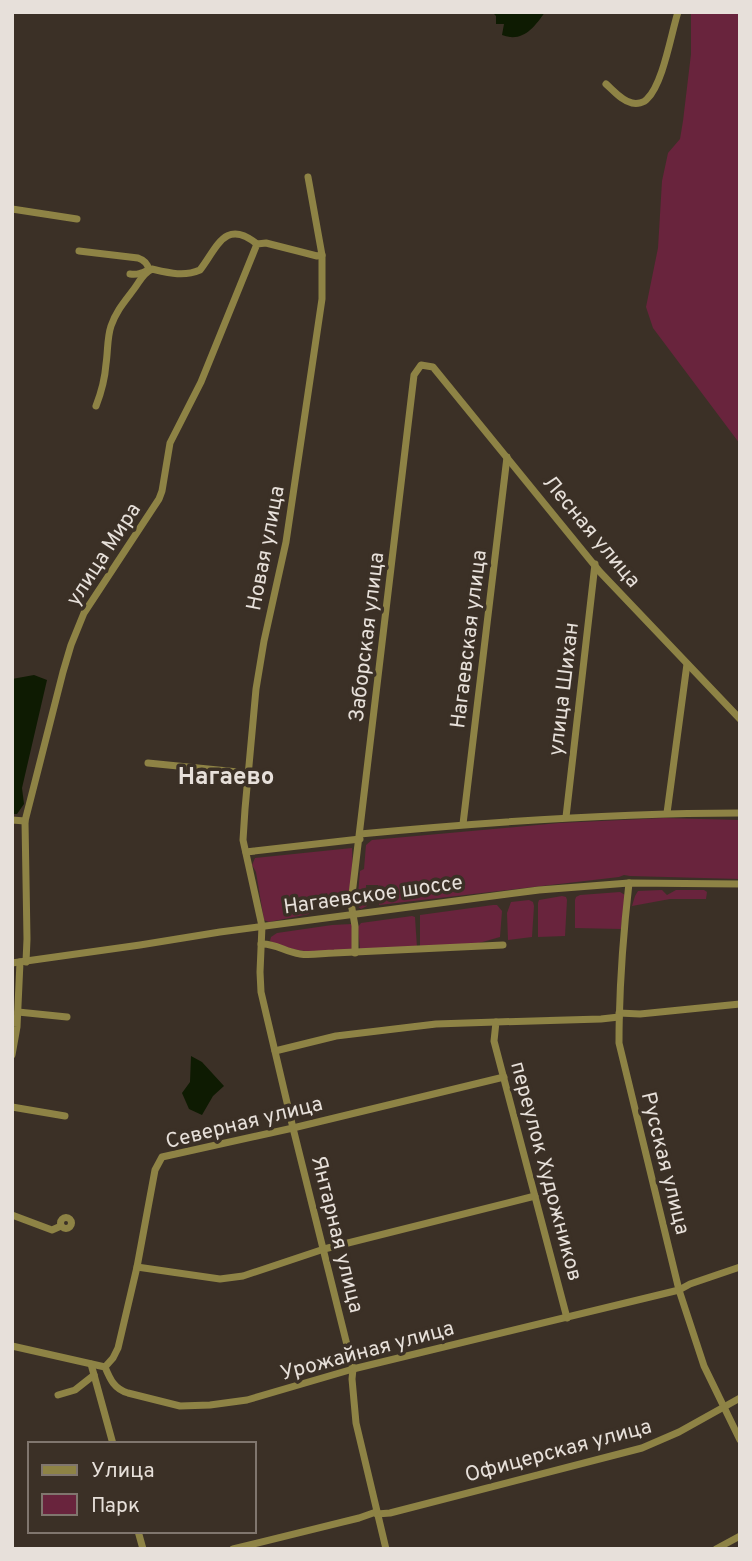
<svg xmlns="http://www.w3.org/2000/svg" width="752" height="1561" viewBox="0 0 752 1561" font-family="Overpass,sans-serif">
	<style>
		.green { fill: #69243d }
		.water { fill: #0e1b02 }
		.lines { fill: none; stroke-linecap: round; stroke-linejoin: round }
		.minor { stroke: #8e8345; stroke-width: 7 }
		.labels { text-anchor: middle; stroke-width: 7; stroke-linejoin: round; paint-order: stroke }
		.street-label { font-size: 21px; fill: #e7e0da; stroke: #3b3026 }
		.quarter-label { font-size: 24px; font-weight: bold; fill: #e7e0da; stroke: #3b3026 }
	</style>
	<rect width="100%" height="100%" fill="#3b3026"/>
	<g class="green">
		<polygon points="691,12 740,12 740,444 653,328 646,307 658,248 662,181 668,153 680,139 683,121 691,54"/>
		<polygon points="664,818 740,820 740,879 630,876 624,875 619,877 379,905 378,885 366,885 367,906 361,909 357,906 360,871 364,869 366,845 372,840 559,823"/>
		<polygon points="352,848 353,874 348,895 328,896 327,893 309,900 312,909 309,914 269,922 264,920 256,872 252,865 255,858"/>
		<polygon points="662,890 667,895 676,890 704,890 707,892 706,899 670,899 632,906 635,896 638,891"/>
		<polygon points="620,892 625,895 621,929 575,928 575,900 576,897 580,895"/>
		<polygon points="562,896 566,897 567,900 565,936 538,937 538,903 539,900"/>
		<polygon points="529,900 533,902 534,906 532,937 508,940 507,913 511,902"/>
		<polygon points="493,905 497,905 502,911 500,937 479,943 420,947 420,915"/>
		<polygon points="412,916 415,917 417,948 360,949 358,927 361,923"/>
		<path d="M 352,924 L 352,950 C 320,952 300,955 270,941 L 271,937 L 277,933 L 332,925 Z"/>
	</g>
	<g class="water">
		<path d="M 492,12 L 545,12 C 534,28 522,43 502,35 L 504,24 L 496,24 L 496,16 Z"/>
		<polygon points="34,675 47,680 22,788 24,804 17,814 12,814 12,679"/>
		<polygon points="191,1056 202,1062 224,1086 213,1096 202,1115 189,1109 182,1093 190,1082"/>
	</g>
	<g class="lines">
		<g class="minor">
			<path d="M 606,84 C 614,91 622,101 632,103 C 637,104 644,103 647,99 C 663,84 671,34 678,12"/>
			<polyline points="308,177 322,255 322,299 286,542 264,641 256,689 245,809 243,840 262,926 260,972 261,992 293,1128 353,1369 352,1379 356,1423 386,1549"/>
			<polyline points="12,209 77,219"/>
			<path d="M 79,251 L 138,258 C 144,260 148,264 149,270 C 142,273 138,275 130,274"/>
			<path d="M 96,406 C 101,393 105,378 106,364 C 108,351 107,338 111,326 C 116,311 125,301 134,289 C 140,281 143,273 152,269 C 169,273 184,277 200,270 C 217,248 225,218 257,244"/>
			<polyline points="148,763 248,773"/>
			<polyline points="667,813 687,664"/>
			<polyline points="566,817 595,564"/>
			<polyline points="12,820 25,821"/>
			<polyline points="463,824 507,457"/>
			<path d="M 360,834 C 487,822 613,813 740,813"/>
			<polyline points="246,852 360,839"/>
			<path d="M 629,883 C 623,936 619,990 619,1043 L 679,1290 L 704,1366 L 740,1440"/>
			<path d="M 261,944 C 275,943 285,952 300,954 C 311,956 323,953 334,953 L 503,945"/>
			<polyline points="355,953 355,926 351,903 414,375 421,365 433,367 600,572 740,719"/>
			<polyline points="26,962 27,939 25,821 63,672 71,645 84,613 159,499 162,491 170,443 201,382 257,244 266,243 317,256 322,255"/>
			<polyline points="12,963 140,945 220,932 539,890 629,883 740,884"/>
			<polyline points="18,1012 67,1017"/>
			<polyline points="619,1013 640,1014 740,1004"/>
			<polyline points="275,1051 336,1036 436,1024 496,1022"/>
			<polyline points="12,1055 17,1027 20,962"/>
			<polyline points="12,1107 65,1116"/>
			<polyline points="12,1215 52,1230 61,1226"/>
			<circle cx="66" cy="1223" r="5.5"/>
			<polyline points="137,1267 220,1279 243,1276 324,1249 535,1196"/>
			<polyline points="567,1318 494,1041 496,1022 601,1019 619,1017"/>
			<path d="M 12,1346 L 105,1367 C 110,1379 114,1389 128,1393 L 180,1406 L 210,1405 L 247,1400 L 353,1369 L 679,1290 L 690,1284 L 740,1267"/>
			<polyline points="91,1364 113,1444"/>
			<polyline points="105,1367 113,1358 118,1348 137,1267 155,1170 162,1157 293,1128 504,1077"/>
			<polyline points="58,1395 75,1390 94,1375"/>
			<polyline points="377,1514 390,1513 642,1448 679,1432 740,1398"/>
			<polyline points="138,1531 143,1549"/>
			<polyline points="233,1549 359,1518 376,1512"/>
			<polyline points="716,1549 740,1536"/>
		</g>
	</g>
	<g class="labels">
		<g class="street-label">
			<text transform="translate(592 531) rotate(50)" y="7">Лесная улица</text>
			<text transform="translate(265 548) rotate(-79)" y="7">Новая улица</text>
			<text transform="translate(103 554) rotate(-57)" y="7">улица Мира</text>
			<text transform="translate(366 637) rotate(-83)" y="7">Заборская улица</text>
			<text transform="translate(468 639) rotate(-83)" y="7">Нагаевская улица</text>
			<text transform="translate(563 689) rotate(-83)" y="7">улица Шихан</text>
			<text transform="translate(373 894) rotate(-8)" y="7">Нагаевское шоссе</text>
			<text transform="translate(244 1122) rotate(-14)" y="7">Северная улица</text>
			<text transform="translate(666 1163) rotate(76)" y="7">Русская улица</text>
			<text transform="translate(547 1171) rotate(75)" y="7">переулок Художников</text>
			<text transform="translate(338 1234) rotate(76)" y="7">Янтарная улица</text>
			<text transform="translate(367 1350) rotate(-15)" y="7">Урожайная улица</text>
			<text transform="translate(558 1450) rotate(-15)" y="7">Офицерская улица</text>
		</g>
		<g class="quarter-label">
			<text x="226" y="784">Нагаево</text>
		</g>
	</g>
	<rect width="752" height="1561" fill="none" stroke="#e7e0da" stroke-width="28"/>
	<rect x="28" y="1442" width="228" height="91" fill="#3b3026" stroke="#80766e" stroke-width="2"/>
	<rect x="42" y="1465" width="35" height="10" fill="#8e8345" stroke="#80766e" stroke-width="2"/>
	<text x="91" y="1477" font-size="21" fill="#e7e0da">Улица</text>
	<rect x="42" y="1494" width="35" height="21" fill="#69243d" stroke="#80766e" stroke-width="2"/>
	<text x="91" y="1512" font-size="21" fill="#e7e0da">Парк</text>
</svg>
